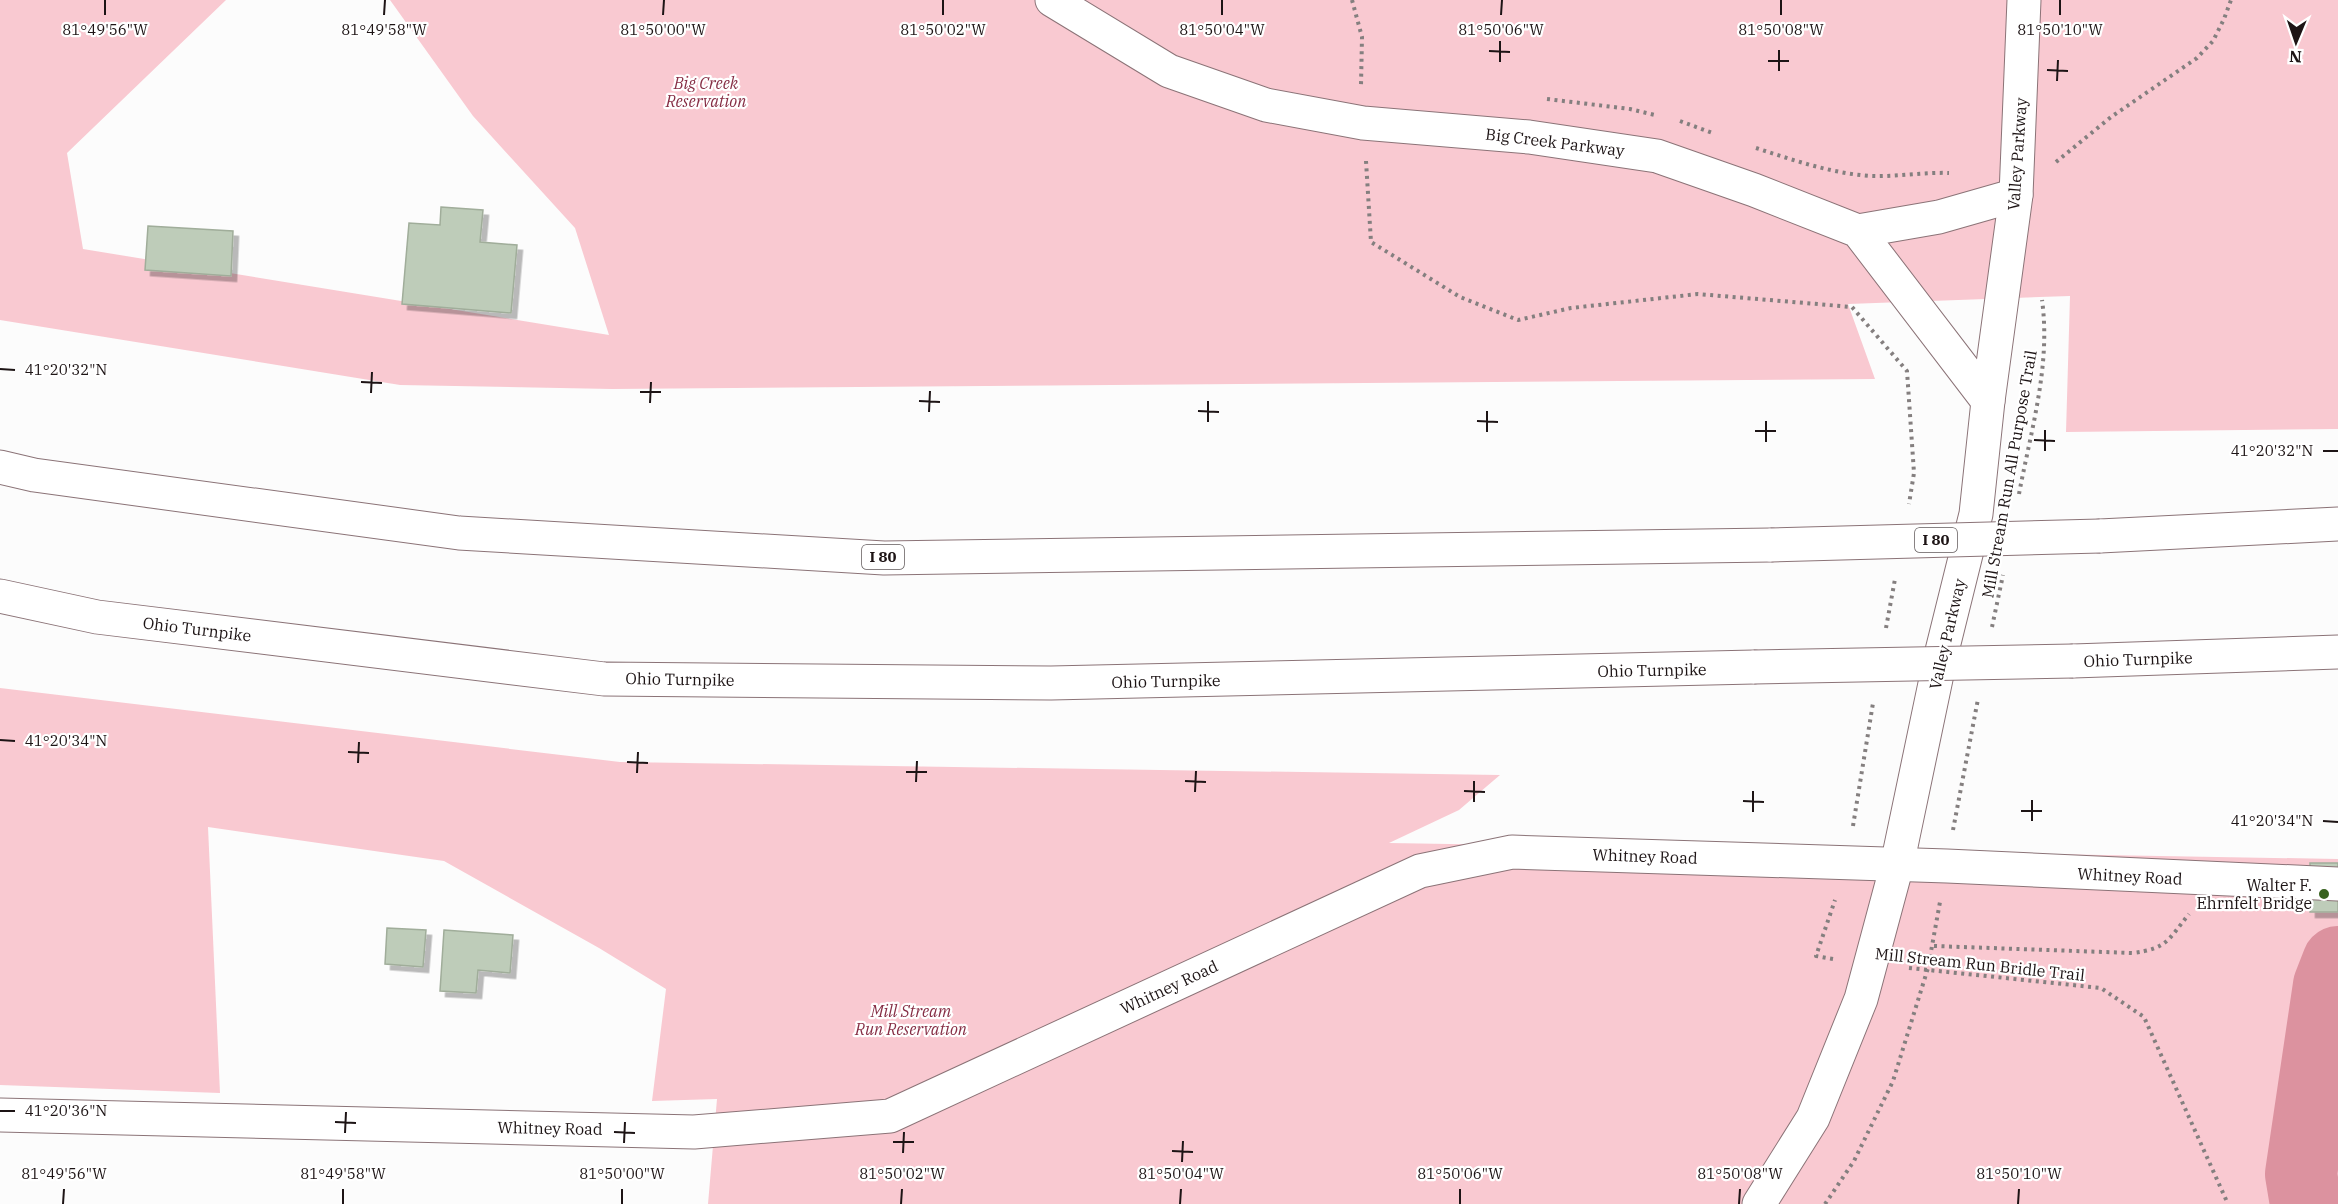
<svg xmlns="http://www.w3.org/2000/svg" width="2338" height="1204" viewBox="0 0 2338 1204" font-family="'IBM Plex Serif',serif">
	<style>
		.green { fill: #f9c9d1 }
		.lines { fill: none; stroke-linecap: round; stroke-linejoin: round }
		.river { stroke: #dc929f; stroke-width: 72 }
		.building { fill: #beccb9; stroke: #a0ad9a; stroke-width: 1.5; filter: url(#shadow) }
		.minor-casing { stroke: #8b7377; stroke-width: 35 }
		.highway-casing { stroke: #8b7377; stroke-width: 35 }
		.path { stroke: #847f7f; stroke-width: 4; stroke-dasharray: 3 4.5; stroke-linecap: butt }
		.minor { stroke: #fff; stroke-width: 33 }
		.highway { stroke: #fff; stroke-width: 33 }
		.highway-bridge-casing { stroke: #8b7377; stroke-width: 35; stroke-linecap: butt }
		.highway-bridge { stroke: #fff; stroke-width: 33 }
		.ticks { fill: none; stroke: #1d1415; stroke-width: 2 }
		.poi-dot { fill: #38621f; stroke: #fff; stroke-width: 2 }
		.labels { text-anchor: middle; stroke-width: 4.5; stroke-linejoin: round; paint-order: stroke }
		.shield { fill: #fff; stroke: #615a5b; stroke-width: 1.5 }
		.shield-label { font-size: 15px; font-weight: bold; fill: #1d1415 }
		.park-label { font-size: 16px; font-style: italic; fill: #862e45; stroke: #fff }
		.street-label { font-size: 16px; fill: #1d1415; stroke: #fff }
		.poi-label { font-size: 16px; fill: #1d1415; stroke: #fff; text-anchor: end }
		.ticks-label { font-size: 15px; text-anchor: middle; fill: #1d1415; stroke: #fff; stroke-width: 4.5; stroke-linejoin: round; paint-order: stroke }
	</style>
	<defs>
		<filter id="shadow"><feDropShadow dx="5.5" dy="5.5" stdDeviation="0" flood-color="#0004"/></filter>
	</defs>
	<rect width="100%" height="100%" fill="#fcfcfc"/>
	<g class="green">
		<polygon points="0,0 226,0 67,153 83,249 609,335 575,228 473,116 390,0 2338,0 2338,429 2066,432 2070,296 1848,304 1875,379 612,389 400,385 0,320"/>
		<polygon points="0,688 620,762 1500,775 1459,810 1389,843 2338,859 2338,1204 708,1204 717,1099 652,1101 666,989 599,948 444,861 208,827 220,1093 0,1085"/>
	</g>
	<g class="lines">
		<polyline class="river" points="2306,1204 2301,1174 2329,985 2338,962"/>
	</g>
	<g class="building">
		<polygon points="441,207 483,210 480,242 517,245 511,313 402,304 409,223 440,225"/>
		<polygon points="148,226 233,231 231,276 145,270"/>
		<rect x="2310" y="863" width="28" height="49"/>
		<polygon points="387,928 426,930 423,967 385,964"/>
		<polygon points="444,930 513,935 510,973 478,970 476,993 440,991"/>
	</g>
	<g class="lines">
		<defs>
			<g id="minor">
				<polyline points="1052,0 1169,71 1266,105 1363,123 1529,137 1657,156 1754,190 1858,231 1988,401"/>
				<polyline points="1858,231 1939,217 2016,195"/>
				<polyline points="0,1115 694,1132 890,1116 1420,871 1512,852 1947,866 2338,884"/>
				<polyline points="1759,1204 1813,1118 1861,999 1897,865 1941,655 1976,514 1988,401 2016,195 2024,0"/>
			</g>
			<g id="highway">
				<polyline points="0,467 34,475 459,533 884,558 1771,545"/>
				<polyline points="2100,536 2338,524"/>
				<polyline points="0,596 97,617 604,679 1051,683 1754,667"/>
				<polyline points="2073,661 2338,652"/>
			</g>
		</defs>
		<use href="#minor" class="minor-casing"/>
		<use href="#highway" class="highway-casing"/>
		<g class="path">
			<polyline points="1352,0 1362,37 1361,85"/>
			<polyline points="1547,99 1630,109 1655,115"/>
			<polyline points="1680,121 1715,134"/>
			<path d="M 1756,148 C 1793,160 1830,173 1870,176 C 1896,177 1923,172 1949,173"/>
			<polyline points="1366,161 1371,242 1460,297 1518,320 1571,308 1698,294 1852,307 1907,371 1914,473 1909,504"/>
			<polyline points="2056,162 2111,117 2197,58 2213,41 2224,19 2231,0"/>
			<path d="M 2019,494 C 2031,430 2051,365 2042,300"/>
			<polyline points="1992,627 2003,575"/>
			<polyline points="1886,628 1895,579"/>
			<polyline points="1853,826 1873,703"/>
			<polyline points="1953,830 1978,699"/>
			<path d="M 1934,946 L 2132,953 C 2167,949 2168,940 2189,914"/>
			<polyline points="1833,959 1816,956 1835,900"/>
			<polyline points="1909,968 2101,988 2144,1017 2228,1204"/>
			<polyline points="1825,1204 1854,1161 1893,1081 1928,968 1940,902"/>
		</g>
		<use href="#minor" class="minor"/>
		<use href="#highway" class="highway"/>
		<defs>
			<g id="highway-bridge">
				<polyline points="1771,545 2100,536"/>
				<polyline points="1754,667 2073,661"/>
			</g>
		</defs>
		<use href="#highway-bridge" class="highway-bridge-casing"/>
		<use href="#highway-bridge" class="highway-bridge"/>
	</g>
	<path class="ticks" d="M 105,15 L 105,0M 384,15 L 385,0M 663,15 L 664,0M 943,15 L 943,0M 1222,15 L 1222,0M 1501,15 L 1502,0M 1781,15 L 1781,0M 2060,15 L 2060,0M 1489,51 L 1510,52M 1768,61 L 1789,61M 1500,62 L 1500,41M 2047,70 L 2068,71M 1779,71 L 1779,50M 2057,81 L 2058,60M 0,369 L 15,370M 361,382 L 382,383M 640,392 L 661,392M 371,393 L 372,372M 919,401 L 940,402M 650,403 L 651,382M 1198,411 L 1219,412M 929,412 L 930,391M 1477,421 L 1498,422M 1208,422 L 1208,401M 1755,431 L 1776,431M 1487,432 L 1487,411M 2034,440 L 2055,441M 1766,442 L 1766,421M 2045,451 L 2045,430M 2323,451 L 2338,451M 0,740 L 15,741M 348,752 L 369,753M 627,762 L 648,763M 358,763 L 359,742M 906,772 L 927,772M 637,773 L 638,752M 1185,781 L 1206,782M 916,782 L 917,761M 1464,791 L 1485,792M 1195,792 L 1196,771M 1743,801 L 1764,802M 1474,802 L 1474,781M 2021,811 L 2042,811M 1753,812 L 1753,791M 2032,821 L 2032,800M 2323,821 L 2338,822M 0,1111 L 15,1111M 335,1122 L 356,1123M 614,1132 L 635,1133M 345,1133 L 346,1112M 893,1142 L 914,1142M 624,1143 L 625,1122M 1172,1151 L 1193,1152M 903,1153 L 904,1132M 1182,1162 L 1183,1141M 63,1204 L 64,1189M 343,1204 L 343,1189M 622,1204 L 622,1189M 901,1204 L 902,1189M 1180,1204 L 1181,1189M 1460,1204 L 1460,1189M 1739,1204 L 1740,1189M 2018,1204 L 2019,1189"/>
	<circle class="poi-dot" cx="2324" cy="894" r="6"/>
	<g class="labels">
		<g class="shield">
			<rect x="1915" y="528" width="42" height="24" rx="4.5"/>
			<rect x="862" y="545" width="42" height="24" rx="4.5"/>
		</g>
		<g class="shield-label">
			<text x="1936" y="545">I 80</text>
			<text x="883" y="562">I 80</text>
		</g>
		<g class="park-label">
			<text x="706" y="89">Big Creek<tspan x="706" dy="18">Reservation</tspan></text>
			<text x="911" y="1017">Mill Stream<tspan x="911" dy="18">Run Reservation</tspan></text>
		</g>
		<g class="street-label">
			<text transform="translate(1555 142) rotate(7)" y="6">Big Creek Parkway</text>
			<text transform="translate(2017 154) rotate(-86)" y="6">Valley Parkway</text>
			<text transform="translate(2009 474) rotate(-80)" y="6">Mill Stream Run All Purpose Trail</text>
			<text transform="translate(197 629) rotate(7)" y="6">Ohio Turnpike</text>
			<text transform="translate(1947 634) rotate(-77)" y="6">Valley Parkway</text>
			<text transform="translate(2138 659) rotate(-2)" y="6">Ohio Turnpike</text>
			<text transform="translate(1652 670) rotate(-1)" y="6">Ohio Turnpike</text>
			<text transform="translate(680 679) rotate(1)" y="6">Ohio Turnpike</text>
			<text transform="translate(1166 681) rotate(-1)" y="6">Ohio Turnpike</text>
			<text transform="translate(1645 856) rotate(2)" y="6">Whitney Road</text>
			<text transform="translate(2130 876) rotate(3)" y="6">Whitney Road</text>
			<text transform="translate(1980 964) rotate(6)" y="6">Mill Stream Run Bridle Trail</text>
			<text transform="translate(1169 987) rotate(-25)" y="6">Whitney Road</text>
			<text transform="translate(550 1128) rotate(1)" y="6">Whitney Road</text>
		</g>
		<g class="poi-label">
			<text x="2312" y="891">Walter F.<tspan x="2312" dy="18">Ehrnfelt Bridge</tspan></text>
		</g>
	</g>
	<g class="ticks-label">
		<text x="105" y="35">81°49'56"W</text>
		<text x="384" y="35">81°49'58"W</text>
		<text x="663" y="35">81°50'00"W</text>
		<text x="943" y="35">81°50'02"W</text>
		<text x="1222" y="35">81°50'04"W</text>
		<text x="1501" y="35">81°50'06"W</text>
		<text x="1781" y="35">81°50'08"W</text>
		<text x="2060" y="35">81°50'10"W</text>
		<text x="66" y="375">41°20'32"N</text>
		<text x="2272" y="456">41°20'32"N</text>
		<text x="66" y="746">41°20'34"N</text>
		<text x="2272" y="826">41°20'34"N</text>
		<text x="66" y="1116">41°20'36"N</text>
		<text x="64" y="1179">81°49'56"W</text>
		<text x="343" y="1179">81°49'58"W</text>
		<text x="622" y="1179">81°50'00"W</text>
		<text x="902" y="1179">81°50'02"W</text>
		<text x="1181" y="1179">81°50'04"W</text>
		<text x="1460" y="1179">81°50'06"W</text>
		<text x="1740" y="1179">81°50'08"W</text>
		<text x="2019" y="1179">81°50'10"W</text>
	</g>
	<g transform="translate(2296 42) rotate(182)" stroke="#ffffff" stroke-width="4.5" paint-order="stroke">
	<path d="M0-4.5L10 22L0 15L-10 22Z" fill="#1d1415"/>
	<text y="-9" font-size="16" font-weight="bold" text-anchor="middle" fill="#1d1415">N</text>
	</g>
</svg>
